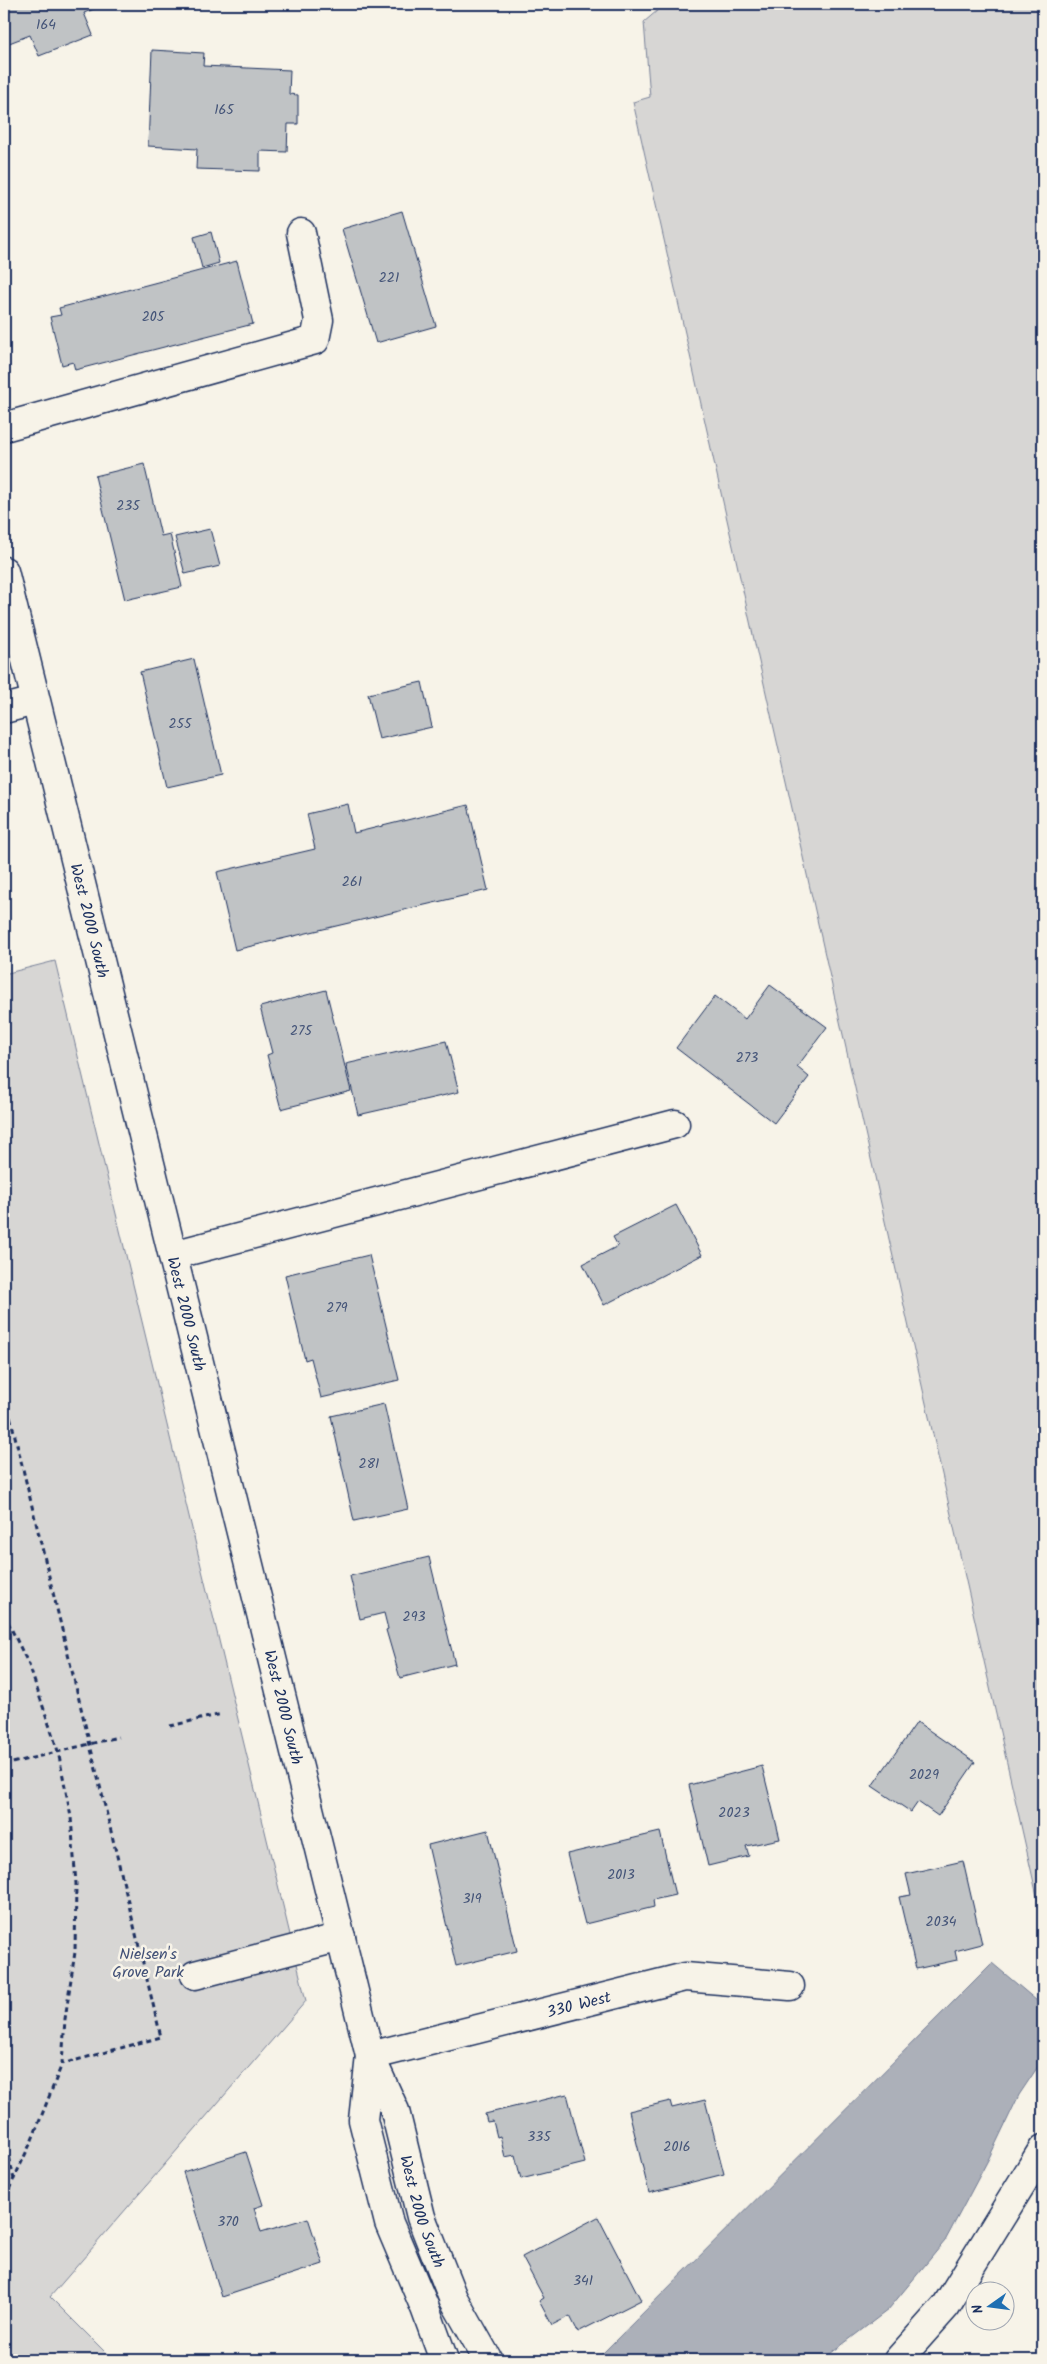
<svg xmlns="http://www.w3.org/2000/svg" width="1047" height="2364" viewBox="0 0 1047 2364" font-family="Kalam,sans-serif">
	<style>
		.green { fill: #d7d6d4; stroke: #798299 }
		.water { fill: #acb0b9; stroke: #727c95 }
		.building { fill: #c0c3c5; stroke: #1b2f5e }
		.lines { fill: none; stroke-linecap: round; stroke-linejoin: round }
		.minor-casing { stroke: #1b2f5e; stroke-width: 31 }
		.path { stroke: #1b2f5e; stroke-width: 3; stroke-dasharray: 5 4; stroke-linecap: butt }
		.minor { stroke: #f7f3e8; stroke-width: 28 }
		.labels { text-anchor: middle; stroke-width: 5; stroke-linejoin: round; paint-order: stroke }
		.number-label { font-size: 14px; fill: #445478 }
		.street-label { font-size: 16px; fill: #1b2f5e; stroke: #f7f3e8 }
		.park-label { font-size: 16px; fill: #415076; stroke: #f7f3e8 }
	</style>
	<rect width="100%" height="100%" fill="#f7f3e8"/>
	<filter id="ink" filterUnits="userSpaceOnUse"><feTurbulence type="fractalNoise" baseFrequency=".02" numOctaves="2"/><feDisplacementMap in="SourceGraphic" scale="10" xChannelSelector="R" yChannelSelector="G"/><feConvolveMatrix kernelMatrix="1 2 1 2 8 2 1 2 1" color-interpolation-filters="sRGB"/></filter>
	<g filter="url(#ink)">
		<g class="green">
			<polygon points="665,4 1043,4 1043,1923 633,102 650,97 644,22"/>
			<polygon points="55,961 306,2001 50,2297 113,2360 4,2360 4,974"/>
		</g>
		<polygon class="water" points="992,1963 1043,2006 1043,2059 1019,2095 988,2160 945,2241 888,2310 822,2360 596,2360"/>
		<g class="building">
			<polygon points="4,4 106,4 84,13 93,35 39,56 30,35 4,45"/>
			<polygon points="152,50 204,53 203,66 290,70 289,94 298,95 298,124 288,124 287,152 260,151 260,171 196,169 197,149 148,146"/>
			<polygon points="402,211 436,326 376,343 342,229"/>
			<polygon points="211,232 219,263 202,268 194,237"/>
			<polygon points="237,261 253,324 75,370 73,362 62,365 50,317 61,315 59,308"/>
			<polygon points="144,464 161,536 170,534 182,587 125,600 95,476"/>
			<polygon points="210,529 220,566 185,574 175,537"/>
			<polygon points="194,659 221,775 167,787 140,672"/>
			<polygon points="422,682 432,727 379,739 368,694"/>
			<polygon points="348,804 354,833 468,805 488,890 235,950 217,872 315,849 307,814"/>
			<polygon points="770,985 827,1027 797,1067 809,1077 774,1123 676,1048 715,996 745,1019"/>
			<polygon points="326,990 351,1091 281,1109 267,1055 272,1053 260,1007"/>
			<polygon points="446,1041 459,1092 358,1115 346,1064"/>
			<polygon points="676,1205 702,1255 604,1305 583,1264 618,1246 613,1237"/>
			<polygon points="369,1255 399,1380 321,1398 311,1358 305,1360 285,1275"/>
			<polygon points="384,1404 408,1509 354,1521 331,1416"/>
			<polygon points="429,1557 455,1664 400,1678 386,1630 388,1629 384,1613 360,1619 350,1576"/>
			<polygon points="917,1722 975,1762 938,1816 918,1802 911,1812 872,1786"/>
			<polygon points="762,1766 780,1839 746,1846 749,1856 708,1866 689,1785"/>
			<polygon points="488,1830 517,1951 456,1966 428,1845"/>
			<polygon points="660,1832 675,1895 653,1900 654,1907 585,1924 567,1854"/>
			<polygon points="963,1861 982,1944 955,1951 957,1960 916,1969 899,1897 911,1895 906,1874"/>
			<polygon points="567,2094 585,2163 521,2179 515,2155 505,2157 500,2136 497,2137 493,2121 487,2122 485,2114"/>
			<polygon points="705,2100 724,2174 649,2193 629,2111 670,2101 672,2108"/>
			<polygon points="246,2152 263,2205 254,2208 261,2232 308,2218 323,2264 222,2297 183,2172"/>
			<polygon points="598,2217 641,2300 578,2332 570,2316 552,2325 539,2301 544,2298 522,2257"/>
		</g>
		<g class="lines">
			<defs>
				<g id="minor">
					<polyline points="4,427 315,340 319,320 301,233"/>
					<path id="s1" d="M 4,571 L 370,2056 L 395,2111 L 421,2217 L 453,2298 L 488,2360"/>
					<polyline points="4,709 35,701"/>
					<polyline points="173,1255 675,1124"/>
					<polyline points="195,1975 341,1937"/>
					<path id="s2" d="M 370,2056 L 685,1977 L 790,1986"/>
					<polyline points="370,2056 363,2120 389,2223 425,2308 444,2360"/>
					<polyline points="898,2360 946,2306 1043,2149"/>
				</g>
			</defs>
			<use href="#minor" class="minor-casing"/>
			<g class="path">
				<polyline points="4,1391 161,2037 62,2064"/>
				<polyline points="4,1614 29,1665 58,1751 71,1817 76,1884 75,1952 65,2019 62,2064 32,2140 4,2200"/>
				<polyline points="170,1726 222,1714"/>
				<polyline points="4,1765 118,1737"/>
				<polyline points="4,2131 14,2180"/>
			</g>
			<use href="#minor" class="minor"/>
		</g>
	</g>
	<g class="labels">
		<g class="number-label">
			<text x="46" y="29">164</text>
			<text x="224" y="114">165</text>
			<text x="389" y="282">221</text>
			<text x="153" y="321">205</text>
			<text x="128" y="510">235</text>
			<text x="180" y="728">255</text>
			<text x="352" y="886">261</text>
			<text x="301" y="1035">275</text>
			<text x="747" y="1062">273</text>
			<text x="337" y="1312">279</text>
			<text x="369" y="1468">281</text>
			<text x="414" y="1621">293</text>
			<text x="924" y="1779">2029</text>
			<text x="734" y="1817">2023</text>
			<text x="621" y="1879">2013</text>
			<text x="472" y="1903">319</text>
			<text x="941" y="1926">2034</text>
			<text x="539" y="2141">335</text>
			<text x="677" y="2151">2016</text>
			<text x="228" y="2226">370</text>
			<text x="583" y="2285">341</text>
		</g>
		<g class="street-label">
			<text dy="6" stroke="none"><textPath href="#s1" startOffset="360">West 2000 South</textPath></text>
			<text dy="6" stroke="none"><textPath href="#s1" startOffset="765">West 2000 South</textPath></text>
			<text dy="6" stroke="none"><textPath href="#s1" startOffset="1170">West 2000 South</textPath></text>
			<text dy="6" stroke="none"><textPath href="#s2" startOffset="215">330 West</textPath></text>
			<text dy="6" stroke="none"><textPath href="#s1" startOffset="1694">West 2000 South</textPath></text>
		</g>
		<g class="park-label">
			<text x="148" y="1959">Nielsen's<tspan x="148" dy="18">Grove Park</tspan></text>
		</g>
	</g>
	<rect width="1047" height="2364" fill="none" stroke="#f7f3e8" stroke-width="20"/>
	<rect x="10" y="10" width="1027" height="2344" fill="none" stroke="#1b2f5e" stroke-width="2" filter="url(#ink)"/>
	<g transform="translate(990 2306) rotate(256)"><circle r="24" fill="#f7f3e8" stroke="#9fa5b1"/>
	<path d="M0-4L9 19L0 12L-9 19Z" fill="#1f6fb2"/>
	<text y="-8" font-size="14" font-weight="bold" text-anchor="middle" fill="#1b2f5e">N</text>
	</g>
</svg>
